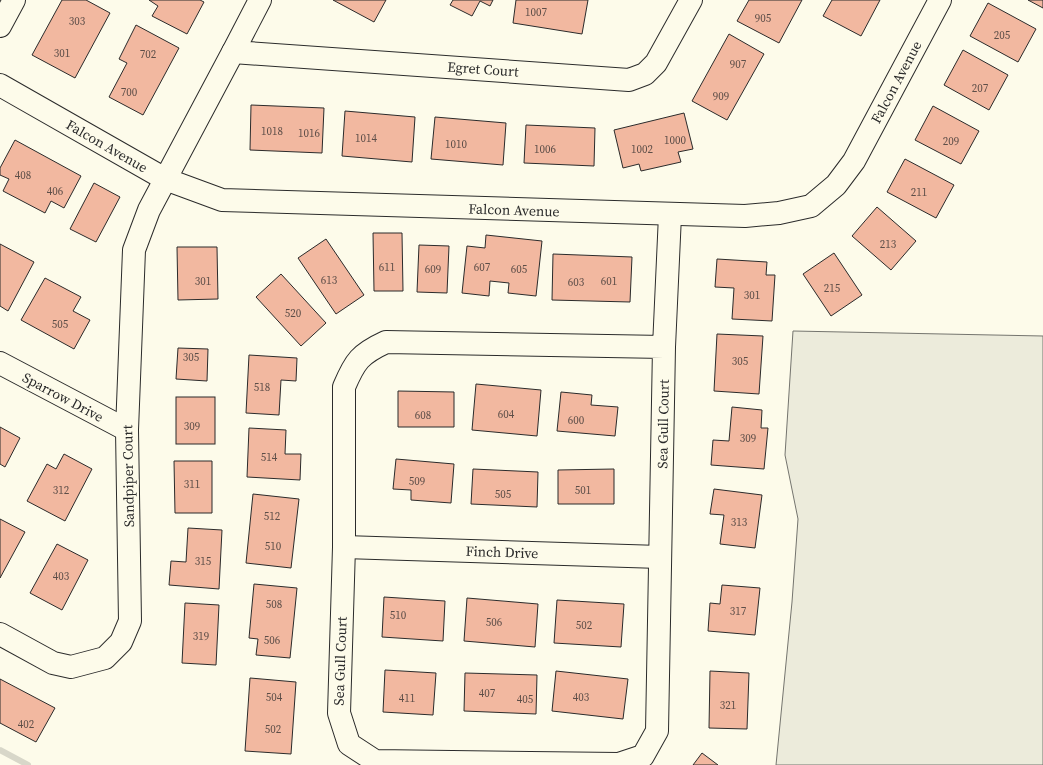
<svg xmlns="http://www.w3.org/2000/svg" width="1043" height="765" viewBox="0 0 1043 765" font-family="'Source Serif 4',serif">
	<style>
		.green { fill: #ecebdb; stroke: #74746e }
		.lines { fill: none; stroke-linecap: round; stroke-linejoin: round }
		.stream { stroke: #d8d7c9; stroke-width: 6 }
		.building { fill: #f2b8a0; stroke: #2b2b2b }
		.minor-casing { stroke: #2b2b2b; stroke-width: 24 }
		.minor { stroke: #fdfbea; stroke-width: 22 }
		.labels { text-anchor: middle; stroke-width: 4; stroke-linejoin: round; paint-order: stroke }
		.number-label { font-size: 11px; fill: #5d4e48 }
		.street-label { font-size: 14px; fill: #2b2b2b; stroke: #fdfbea }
	</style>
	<rect width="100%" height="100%" fill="#fdfbea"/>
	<polygon class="green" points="793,331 1043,336 1043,765 776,765 792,602 798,519 785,455"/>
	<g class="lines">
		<polyline class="stream" points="0,750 28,765"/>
	</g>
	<g class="building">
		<polygon points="62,0 86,0 110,13 75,78 32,55"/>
		<polygon points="149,0 200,0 204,2 187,34 152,16 158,6"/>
		<polygon points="333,0 386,0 374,22"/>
		<polygon points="453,0 493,0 490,6 480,1 472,16 450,5"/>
		<polygon points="516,0 588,0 582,34 513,23"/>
		<polygon points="749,0 802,0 779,43 737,21"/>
		<polygon points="832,0 880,0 861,36 823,16"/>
		<polygon points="1028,0 1043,0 1043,8"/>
		<polygon points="988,3 1036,29 1018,62 970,36"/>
		<polygon points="136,25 179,48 143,115 109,97 127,63 119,59"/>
		<polygon points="729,34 764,54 727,120 692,101"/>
		<polygon points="963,50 1008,75 989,110 944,85"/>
		<polygon points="251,105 324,108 322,153 250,150"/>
		<polygon points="933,106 979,131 961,164 915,140"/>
		<polygon points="345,111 415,117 412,162 342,156"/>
		<polygon points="684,113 693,149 678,152 681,162 641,171 639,164 623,168 614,130"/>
		<polygon points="435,117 506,123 503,165 431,159"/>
		<polygon points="526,125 595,128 594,166 524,163"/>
		<polygon points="15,140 81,176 64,208 51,201 45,213 3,191 9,179 0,175 0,168"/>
		<polygon points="905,159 954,185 936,218 887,192"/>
		<polygon points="94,183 120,197 96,242 70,229"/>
		<polygon points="877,207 916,241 891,270 852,236"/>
		<polygon points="373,233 402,233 403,291 374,291"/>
		<polygon points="486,235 542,241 536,296 508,293 509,283 490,281 489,296 462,293 467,246 485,248"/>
		<polygon points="326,239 364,295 336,314 298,258"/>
		<polygon points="0,244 34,262 8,311 0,306"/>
		<polygon points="419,245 449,246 447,293 417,292"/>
		<polygon points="177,247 217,247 218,299 178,300"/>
		<polygon points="834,253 862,295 831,316 803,274"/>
		<polygon points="553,254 632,257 630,302 552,300"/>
		<polygon points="717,259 767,262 766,275 775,275 772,321 732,319 734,288 715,287"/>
		<polygon points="281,274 326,323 301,346 256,297"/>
		<polygon points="45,278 81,297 73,311 90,320 74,349 21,320"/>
		<polygon points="717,334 763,336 759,394 714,391"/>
		<polygon points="178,348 208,349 207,381 176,379"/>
		<polygon points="249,355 297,358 296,381 281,380 279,415 246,413"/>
		<polygon points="476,384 541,390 537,436 472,430"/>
		<polygon points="398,391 454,392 454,427 398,427"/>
		<polygon points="561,392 592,395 591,405 618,407 615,436 557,431"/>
		<rect x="176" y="397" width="39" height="47"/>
		<polygon points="732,407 762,410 761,428 768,428 764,469 711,465 713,440 729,441"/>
		<polygon points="0,427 20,438 5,467 0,464"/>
		<polygon points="249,428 286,430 285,454 301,454 300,480 247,477"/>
		<polygon points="64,454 92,469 65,521 27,501 47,464 56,469"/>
		<polygon points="396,459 454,464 451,503 411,500 411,490 393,489"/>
		<polygon points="174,461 212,461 212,513 175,513"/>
		<polygon points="473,469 538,472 537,507 471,504"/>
		<polygon points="614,469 614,504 558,504 558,470"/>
		<polygon points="714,489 762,495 755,548 720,544 724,515 710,514"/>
		<polygon points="253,494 299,499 291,568 246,563"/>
		<polygon points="0,519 25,532 0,578"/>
		<polygon points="188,528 222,530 219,589 169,585 171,561 186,562"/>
		<polygon points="57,544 88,560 62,610 30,593"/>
		<polygon points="254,584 297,588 290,658 256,655 258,639 249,638"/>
		<polygon points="722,585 760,588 755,635 708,631 710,603 720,604"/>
		<polygon points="384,597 445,601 443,641 382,637"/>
		<polygon points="467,598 538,604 535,647 464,641"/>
		<polygon points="557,600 624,604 621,647 554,643"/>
		<polygon points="185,603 219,605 216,665 182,663"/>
		<polygon points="385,670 436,673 433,715 383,712"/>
		<polygon points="556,671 628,679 623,719 552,711"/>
		<polygon points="710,671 749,673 747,729 709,728"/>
		<polygon points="465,673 537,675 536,714 464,711"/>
		<polygon points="250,678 296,682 291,754 245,751"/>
		<polygon points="0,679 55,708 36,742 0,723"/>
		<polygon points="702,753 718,765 693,765"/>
	</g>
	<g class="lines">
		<defs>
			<g id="minor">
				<polyline points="260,0 233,52 629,80 645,74 656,63 691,0"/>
				<polyline points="0,26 14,0"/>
				<polyline points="0,85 165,179 222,200 745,216 779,213 811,206 836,185 854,161 940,0"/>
				<path d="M 664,347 L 386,342 C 360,354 355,361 344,387 L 344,547 L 339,713 L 349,744 L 375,761 L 619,764 L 643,756 L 657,731 L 664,347 L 670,215"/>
				<polyline points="0,363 127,430"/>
				<polyline points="344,547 660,557"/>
				<polyline points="0,634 53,663 71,667 105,658 121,642 130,621 127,430 134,250 149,210 233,52"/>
			</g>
		</defs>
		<use href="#minor" class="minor-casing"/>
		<use href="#minor" class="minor"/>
	</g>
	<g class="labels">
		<g class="number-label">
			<text x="536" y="16">1007</text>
			<text x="763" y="22">905</text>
			<text x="77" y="25">303</text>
			<text x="1002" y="39">205</text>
			<text x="62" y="57">301</text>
			<text x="148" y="58">702</text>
			<text x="738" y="68">907</text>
			<text x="980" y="92">207</text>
			<text x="129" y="96">700</text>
			<text x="721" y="100">909</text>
			<text x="272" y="135">1018</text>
			<text x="309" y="137">1016</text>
			<text x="366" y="142">1014</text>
			<text x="675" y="144">1000</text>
			<text x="951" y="145">209</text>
			<text x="456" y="148">1010</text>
			<text x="545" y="153">1006</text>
			<text x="642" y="153">1002</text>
			<text x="23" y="179">408</text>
			<text x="55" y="195">406</text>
			<text x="919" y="196">211</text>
			<text x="888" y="248">213</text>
			<text x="387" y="271">611</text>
			<text x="482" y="271">607</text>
			<text x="433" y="273">609</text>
			<text x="519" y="273">605</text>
			<text x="329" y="284">613</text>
			<text x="203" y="285">301</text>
			<text x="609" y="285">601</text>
			<text x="576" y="286">603</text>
			<text x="832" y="292">215</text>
			<text x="752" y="299">301</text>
			<text x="293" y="317">520</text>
			<text x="60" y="328">505</text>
			<text x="191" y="361">305</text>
			<text x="740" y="365">305</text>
			<text x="262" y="391">518</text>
			<text x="506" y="418">604</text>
			<text x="423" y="419">608</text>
			<text x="576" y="424">600</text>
			<text x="192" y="430">309</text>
			<text x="748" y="442">309</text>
			<text x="269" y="461">514</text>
			<text x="417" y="485">509</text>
			<text x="192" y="488">311</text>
			<text x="61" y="494">312</text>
			<text x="583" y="494">501</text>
			<text x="503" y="498">505</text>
			<text x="272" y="520">512</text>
			<text x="739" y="526">313</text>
			<text x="273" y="550">510</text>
			<text x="203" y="565">315</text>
			<text x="61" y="580">403</text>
			<text x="274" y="608">508</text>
			<text x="738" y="615">317</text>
			<text x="398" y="619">510</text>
			<text x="494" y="626">506</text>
			<text x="584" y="629">502</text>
			<text x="201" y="640">319</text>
			<text x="272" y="644">506</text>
			<text x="487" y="697">407</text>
			<text x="274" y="701">504</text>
			<text x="581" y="701">403</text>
			<text x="407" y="702">411</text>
			<text x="525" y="703">405</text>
			<text x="728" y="709">321</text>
			<text x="26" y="728">402</text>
			<text x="273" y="733">502</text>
		</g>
		<g class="street-label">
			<text transform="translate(483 69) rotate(4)" y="5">Egret Court</text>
			<text transform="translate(896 82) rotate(-62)" y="5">Falcon Avenue</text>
			<text transform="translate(107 146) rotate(30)" y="5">Falcon Avenue</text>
			<text transform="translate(514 210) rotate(2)" y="5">Falcon Avenue</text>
			<text transform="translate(63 397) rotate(28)" y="5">Sparrow Drive</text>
			<text transform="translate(663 424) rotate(-89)" y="5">Sea Gull Court</text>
			<text transform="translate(128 476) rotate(-91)" y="5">Sandpiper Court</text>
			<text transform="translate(502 552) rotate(2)" y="5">Finch Drive</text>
			<text transform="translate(340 661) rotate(-88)" y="5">Sea Gull Court</text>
		</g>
	</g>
</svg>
